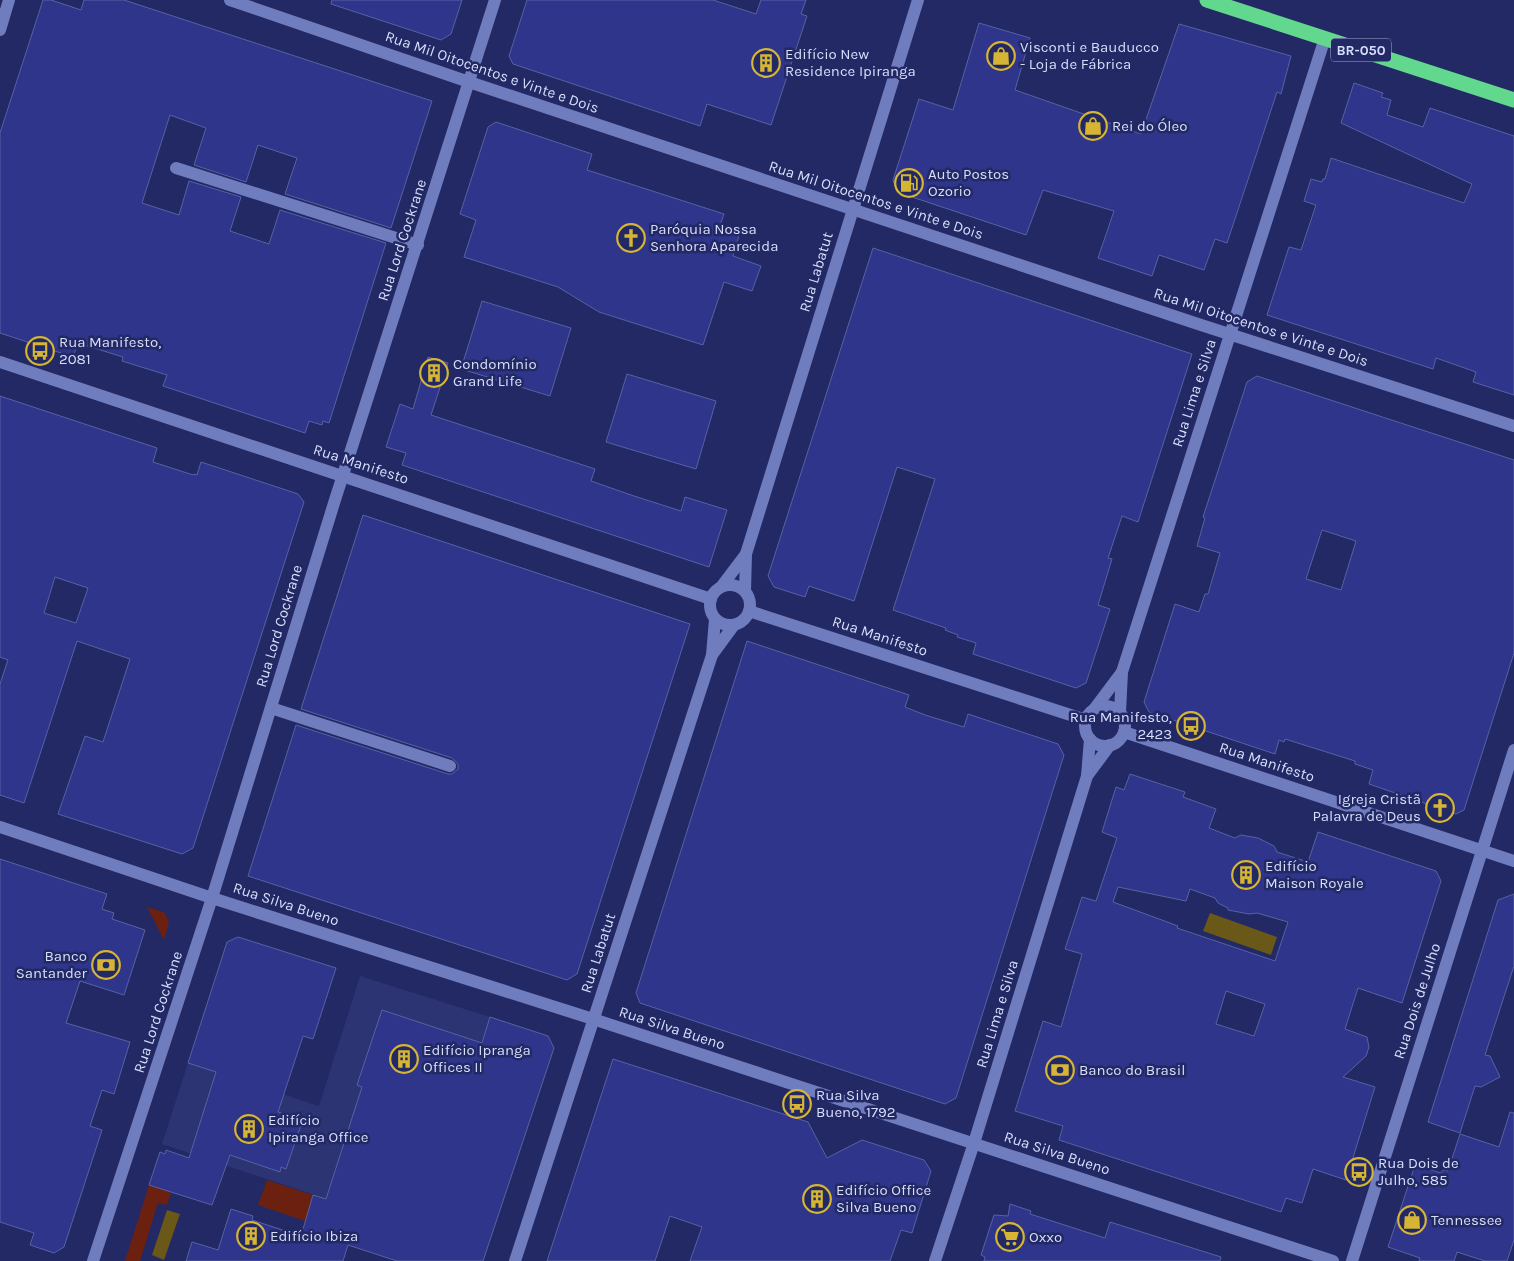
<svg xmlns="http://www.w3.org/2000/svg" width="1514" height="1261" viewBox="0 0 1514 1261" font-family="Karla,sans-serif">
	<style>
		.built { fill: #2c3474 }
		.green { fill: #6b2010 }
		.water { fill: #695817 }
		.building { fill: #2e358a; stroke: #5663a3; fill-rule: evenodd }
		.lines { fill: none; stroke-linecap: round; stroke-linejoin: round }
		.street { stroke: #6f7dbf; stroke-width: 12 }
		.secondary { stroke: #6f7dbf; stroke-width: 12 }
		.highway { stroke: #62d78e; stroke-width: 15 }
		.labels { text-anchor: middle; stroke-width: 5; stroke-linejoin: round; paint-order: stroke }
		.shield { fill: #222964; stroke: #a1a8ce; stroke-width: 1 }
		.shield-label { font-size: 14px; font-weight: bold; fill: #d7dffc }
		.poi-label { font-size: 15px; fill: #d7dffc; stroke: #222964; text-anchor: start }
		.street-label { font-size: 15px; fill: #d7dffc; stroke: #222964 }
	</style>
	<rect width="100%" height="100%" fill="#222964"/>
	<polygon class="built" points="360,976 490,1017 447,1148 352,1117 326,1199 162,1144 188,1063 319,1106"/>
	<g class="green">
		<polygon points="147,907 164,912 169,922 164,940"/>
		<polygon points="267,1180 313,1195 305,1221 258,1205"/>
		<polygon points="149,1185 171,1192 167,1205 158,1203 140,1261 125,1261"/>
	</g>
	<g class="water">
		<polygon points="1210,913 1277,937 1271,955 1203,931"/>
		<polygon points="167,1210 180,1214 164,1260 152,1255"/>
	</g>
	<g class="building">
		<polygon points="43,0 51,0 81,10 84,0 124,0 432,101 391,228 285,194 297,158 258,145 246,182 194,165 206,128 170,115 148,184 142,203 179,215 189,181 241,197 230,231 269,244 280,210 386,243 329,423 323,421 322,425 309,421 305,433 163,386 167,375 122,361 123,357 78,343 73,357 0,333 0,133"/>
		<polygon points="332,0 462,0 451,34 441,40 331,4"/>
		<polygon points="527,0 713,0 756,14 761,0 806,0 801,14 807,16 771,125 707,104 700,126 513,64 509,56"/>
		<polygon points="979,23 1030,38 1015,90 1141,134 1179,24 1291,56 1281,94 1277,92 1227,243 1215,239 1204,270 1159,255 1152,276 1098,258 1114,211 1043,190 1026,235 897,192 893,180 919,99 953,110"/>
		<polygon points="1354,83 1383,93 1381,97 1391,100 1387,115 1423,127 1430,108 1514,136 1514,395 1473,382 1476,372 1436,358 1433,369 1267,315 1289,247 1301,250 1316,205 1304,201 1311,179 1322,182 1323,179 1325,179 1331,158 1464,203 1472,184 1341,123"/>
		<polygon points="496,122 592,154 587,170 724,214 720,225 740,232 733,256 761,266 752,291 724,282 703,345 599,312 558,287 464,257 476,220 460,214 488,127"/>
		<polygon points="873,248 1192,354 1138,522 1122,516 1108,558 1112,559 1098,605 1110,609 1086,683 1076,688 973,654 976,643 957,637 958,635 945,630 946,628 893,610 935,479 897,467 854,601 809,586 805,597 774,587 768,576"/>
		<polygon points="482,301 571,328 550,396 461,369"/>
		<polygon points="428,357 448,363 431,415 595,469 591,481 634,496 681,511 685,497 727,510 709,567 402,465 406,453 386,447 400,404 413,409"/>
		<polygon points="627,374 716,401 696,469 606,442"/>
		<path d="M 1257,376 L 1514,460 L 1514,653 L 1464,810 L 1456,814 L 1369,784 L 1373,770 L 1355,764 L 1355,761 L 1285,739 L 1284,742 L 1279,740 L 1275,754 L 1149,712 L 1144,702 L 1175,604 L 1199,612 L 1205,594 L 1208,594 L 1220,553 L 1197,546 L 1205,518 L 1203,517 L 1247,382 ZM 1322,530 L 1356,541 L 1341,590 L 1306,579 Z"/>
		<path d="M 0,396 L 157,448 L 153,462 L 193,475 L 194,474 L 197,475 L 201,462 L 298,494 L 304,502 L 193,848 L 182,854 L 58,814 L 85,736 L 103,742 L 130,659 L 77,641 L 24,803 L 0,795 L 0,684 L 8,660 L 0,657 ZM 55,577 L 88,588 L 76,623 L 44,613 Z"/>
		<polygon points="363,515 690,624 577,974 567,980 248,876 296,725 448,774 452,774 458,769 458,764 452,758 301,709"/>
		<polygon points="747,641 909,695 905,707 925,715 964,727 968,714 1058,744 1064,755 956,1098 945,1104 640,1003 636,993"/>
		<path d="M 1130,774 L 1185,792 L 1183,797 L 1216,809 L 1209,828 L 1235,838 L 1241,835 L 1258,838 L 1274,846 L 1277,852 L 1308,862 L 1318,832 L 1436,871 L 1441,881 L 1402,1003 L 1358,988 L 1345,1029 L 1367,1037 L 1369,1047 L 1366,1056 L 1343,1077 L 1375,1087 L 1346,1180 L 1313,1169 L 1302,1203 L 1286,1198 L 1281,1212 L 1059,1140 L 1063,1126 L 1015,1111 L 1043,1021 L 1061,1027 L 1082,954 L 1065,949 L 1082,897 L 1096,901 L 1117,838 L 1102,832 L 1116,787 L 1124,790 ZM 1118,887 L 1186,901 L 1190,889 L 1215,898 L 1218,903 L 1228,908 L 1228,910 L 1249,914 L 1257,913 L 1288,922 L 1275,961 L 1177,928 L 1178,926 L 1113,902 ZM 1226,991 L 1265,1004 L 1254,1036 L 1216,1024 Z"/>
		<polygon points="0,859 107,894 102,909 114,913 112,919 145,930 124,995 80,981 66,1023 130,1042 114,1094 102,1090 90,1126 102,1130 64,1247 54,1253 30,1245 34,1233 0,1222"/>
		<polygon points="1514,894 1514,966 1485,1055 1490,1056 1500,1077 1481,1087 1475,1086 1460,1133 1428,1122 1498,900"/>
		<polygon points="238,937 336,968 313,1039 303,1036 278,1112 297,1118 295,1123 301,1125 286,1169 281,1167 280,1172 230,1155 212,1205 149,1185 160,1152 165,1154 166,1150 189,1158 216,1072 188,1063 227,942"/>
		<polygon points="382,1010 482,1043 490,1017 548,1036 554,1048 483,1261 397,1261 348,1245 343,1261 186,1261 192,1242 218,1250 231,1209 253,1216 252,1220 301,1236 313,1195 326,1199 362,1087 357,1085"/>
		<polygon points="613,1059 808,1122 827,1158 862,1140 924,1160 931,1171 912,1233 901,1230 890,1261 690,1261 702,1227 670,1216 655,1261 547,1261"/>
		<polygon points="1510,1112 1514,1113 1514,1240 1507,1261 1485,1261 1457,1252 1454,1261 1419,1261 1420,1258 1388,1247 1415,1165 1441,1173 1443,1170 1448,1171 1460,1134 1499,1147"/>
		<polygon points="1010,1204 1031,1211 1030,1214 1105,1238 1110,1222 1221,1257 1220,1261 984,1261 985,1257 981,1255 994,1215 1008,1216"/>
	</g>
	<g class="lines">
		<g class="street">
			<polyline points="230,0 469,82 1198,324 1514,426"/>
			<polyline points="0,30 9,0"/>
			<polyline points="176,168 418,245"/>
			<polyline points="721,587 746,554"/>
			<polyline points="745,591 746,554 918,0"/>
			<polyline points="712,655 734,625"/>
			<polyline points="271,708 450,766"/>
			<polyline points="1095,708 1122,672"/>
			<polyline points="1120,712 1122,672 1325,38"/>
			<polyline points="1087,776 1110,745"/>
			<polyline points="93,1261 212,898 334,503 495,0"/>
			<polyline points="515,1261 712,655 715,619"/>
			<polyline points="935,1261 974,1143 1087,776 1090,739"/>
			<polyline points="1352,1261 1514,750"/>
		</g>
		<g class="secondary">
			<polyline points="0,362 711,599"/>
			<circle cx="730" cy="605" r="20"/>
			<polyline points="749,611 1086,720"/>
			<circle cx="1105" cy="726" r="20"/>
			<polyline points="1124,732 1514,861"/>
			<polyline points="0,827 212,898 593,1019 1333,1261"/>
		</g>
		<polyline class="highway" points="1207,0 1514,100"/>
	</g>
	<defs>
		<symbol id="shop-ring" viewBox="-11 -11 22 22"><circle r="9.5" fill="#222964" stroke="#d6b534" stroke-width="1.5"/><path d="M-5-2.5h2.3a2.7 3.5 0 0 1 5.4 0H5L5.5 6h-11ZM-1.5-2.5h3a1.5 2.3 0 0 0-3 0Z" fill="#d6b534"/></symbol>
		<symbol id="building-ring" viewBox="-11 -11 22 22"><circle r="9.5" fill="#222964" stroke="#d6b534" stroke-width="1.5"/><path d="M-4-6H4V6H1V3H-1V6H-4ZM-2.5-4.3h1.7v1.8h-1.7ZM.8-4.3h1.7v1.8H.8ZM-2.5-1h1.7V.8h-1.7ZM.8-1h1.7V.8H.8Z" fill="#d6b534"/></symbol>
		<symbol id="fuel-ring" viewBox="-11 -11 22 22"><circle r="9.5" fill="#222964" stroke="#d6b534" stroke-width="1.5"/><path d="M-5.5-6h7V0h2V4h1.3V-2.5L3-4.5l.8-.8L6-3V5H2.5V1h-1V6h-7ZM-4.2-4.7v3.2H.2V-4.7Z" fill="#d6b534"/></symbol>
		<symbol id="church-ring" viewBox="-11 -11 22 22"><circle r="9.5" fill="#222964" stroke="#d6b534" stroke-width="1.5"/><path d="M-1.2-6h2.4v3.5h3.3v2.4h-3.3V6h-2.4V-.1h-3.3v-2.4h3.3Z" fill="#d6b534"/></symbol>
		<symbol id="bus-ring" viewBox="-11 -11 22 22"><circle r="9.5" fill="#222964" stroke="#d6b534" stroke-width="1.5"/><path d="M-5-6H5V4H4V6H2V4H-2V6H-4V4H-5ZM-3.5-4V0h7V-4ZM-3.5 1.2v1.5H-2V1.2ZM2 1.2v1.5H3.5V1.2Z" fill="#d6b534"/></symbol>
		<symbol id="bank-ring" viewBox="-11 -11 22 22"><circle r="9.5" fill="#222964" stroke="#d6b534" stroke-width="1.5"/><path d="M-6-4H6V4H-6ZM0-2.3a2.3 2.3 0 1 0 0 4.6a2.3 2.3 0 1 0 0-4.6Z" fill="#d6b534"/></symbol>
		<symbol id="supermarket-ring" viewBox="-11 -11 22 22"><circle r="9.5" fill="#222964" stroke="#d6b534" stroke-width="1.5"/><path d="M-6-5.5h2.5l.6 2H6L4.5 2H-2.5L-4.4-4H-6ZM-1.5 3.2a1.3 1.3 0 1 0 .1 0ZM3 3.2a1.3 1.3 0 1 0 .1 0Z" fill="#d6b534"/></symbol>
	</defs>
	<g fill-rule="evenodd">
		<use href="#shop-ring" x="985" y="40" width="32" height="32"/>
		<use href="#building-ring" x="750" y="47" width="32" height="32"/>
		<use href="#shop-ring" x="1077" y="110" width="32" height="32"/>
		<use href="#fuel-ring" x="893" y="167" width="32" height="32"/>
		<use href="#church-ring" x="615" y="222" width="32" height="32"/>
		<use href="#bus-ring" x="24" y="335" width="32" height="32"/>
		<use href="#building-ring" x="418" y="357" width="32" height="32"/>
		<use href="#bus-ring" x="1175" y="710" width="32" height="32"/>
		<use href="#church-ring" x="1424" y="792" width="32" height="32"/>
		<use href="#building-ring" x="1230" y="859" width="32" height="32"/>
		<use href="#bank-ring" x="90" y="949" width="32" height="32"/>
		<use href="#building-ring" x="388" y="1043" width="32" height="32"/>
		<use href="#bank-ring" x="1044" y="1054" width="32" height="32"/>
		<use href="#bus-ring" x="781" y="1088" width="32" height="32"/>
		<use href="#building-ring" x="233" y="1113" width="32" height="32"/>
		<use href="#bus-ring" x="1343" y="1156" width="32" height="32"/>
		<use href="#building-ring" x="801" y="1183" width="32" height="32"/>
		<use href="#shop-ring" x="1396" y="1204" width="32" height="32"/>
		<use href="#building-ring" x="235" y="1220" width="32" height="32"/>
		<use href="#supermarket-ring" x="994" y="1221" width="32" height="32"/>
	</g>
	<g class="labels">
		<rect class="shield" x="1331" y="38.5" width="60" height="23" rx="4"/>
		<g class="shield-label">
			<text x="1361" y="55">BR-050</text>
		</g>
		<g class="poi-label">
			<text x="1020" y="52">Visconti e Bauducco<tspan x="1020" dy="17">- Loja de Fábrica</tspan></text>
			<text x="785" y="59">Edifício New<tspan x="785" dy="17">Residence Ipiranga</tspan></text>
			<text x="1112" y="131">Rei do Óleo</text>
			<text x="928" y="179">Auto Postos<tspan x="928" dy="17">Ozorio</tspan></text>
			<text x="650" y="234">Paróquia Nossa<tspan x="650" dy="17">Senhora Aparecida</tspan></text>
			<text x="59" y="347">Rua Manifesto,<tspan x="59" dy="17">2081</tspan></text>
			<text x="453" y="369">Condomínio<tspan x="453" dy="17">Grand Life</tspan></text>
			<text x="1172" y="722" text-anchor="end">Rua Manifesto,<tspan x="1172" dy="17">2423</tspan></text>
			<text x="1421" y="804" text-anchor="end">Igreja Cristã<tspan x="1421" dy="17">Palavra de Deus</tspan></text>
			<text x="1265" y="871">Edifício<tspan x="1265" dy="17">Maison Royale</tspan></text>
			<text x="87" y="961" text-anchor="end">Banco<tspan x="87" dy="17">Santander</tspan></text>
			<text x="423" y="1055">Edifício Ipranga<tspan x="423" dy="17">Offices II</tspan></text>
			<text x="1079" y="1075">Banco do Brasil</text>
			<text x="816" y="1100">Rua Silva<tspan x="816" dy="17">Bueno, 1792</tspan></text>
			<text x="268" y="1125">Edifício<tspan x="268" dy="17">Ipiranga Office</tspan></text>
			<text x="1378" y="1168">Rua Dois de<tspan x="1378" dy="17">Julho, 585</tspan></text>
			<text x="836" y="1195">Edifício Office<tspan x="836" dy="17">Silva Bueno</tspan></text>
			<text x="1431" y="1225">Tennessee</text>
			<text x="270" y="1241">Edifício Ibiza</text>
			<text x="1029" y="1242">Oxxo</text>
		</g>
		<g class="street-label">
			<text transform="translate(492 72) rotate(19)" y="5">Rua Mil Oitocentos e Vinte e Dois</text>
			<text transform="translate(876 200) rotate(18)" y="5">Rua Mil Oitocentos e Vinte e Dois</text>
			<text transform="translate(402 240) rotate(-72)" y="5">Rua Lord Cockrane</text>
			<text transform="translate(816 272) rotate(-73)" y="5">Rua Labatut</text>
			<text transform="translate(1261 327) rotate(18)" y="5">Rua Mil Oitocentos e Vinte e Dois</text>
			<text transform="translate(1194 393) rotate(-72)" y="5">Rua Lima e Silva</text>
			<text transform="translate(361 464) rotate(18)" y="5">Rua Manifesto</text>
			<text transform="translate(279 626) rotate(-73)" y="5">Rua Lord Cockrane</text>
			<text transform="translate(880 636) rotate(18)" y="5">Rua Manifesto</text>
			<text transform="translate(1267 762) rotate(18)" y="5">Rua Manifesto</text>
			<text transform="translate(286 904) rotate(18)" y="5">Rua Silva Bueno</text>
			<text transform="translate(598 953) rotate(-72)" y="5">Rua Labatut</text>
			<text transform="translate(1417 1001) rotate(-72)" y="5">Rua Dois de Julho</text>
			<text transform="translate(158 1012) rotate(-72)" y="5">Rua Lord Cockrane</text>
			<text transform="translate(997 1014) rotate(-73)" y="5">Rua Lima e Silva</text>
			<text transform="translate(672 1028) rotate(18)" y="5">Rua Silva Bueno</text>
			<text transform="translate(1057 1153) rotate(18)" y="5">Rua Silva Bueno</text>
		</g>
	</g>
</svg>
